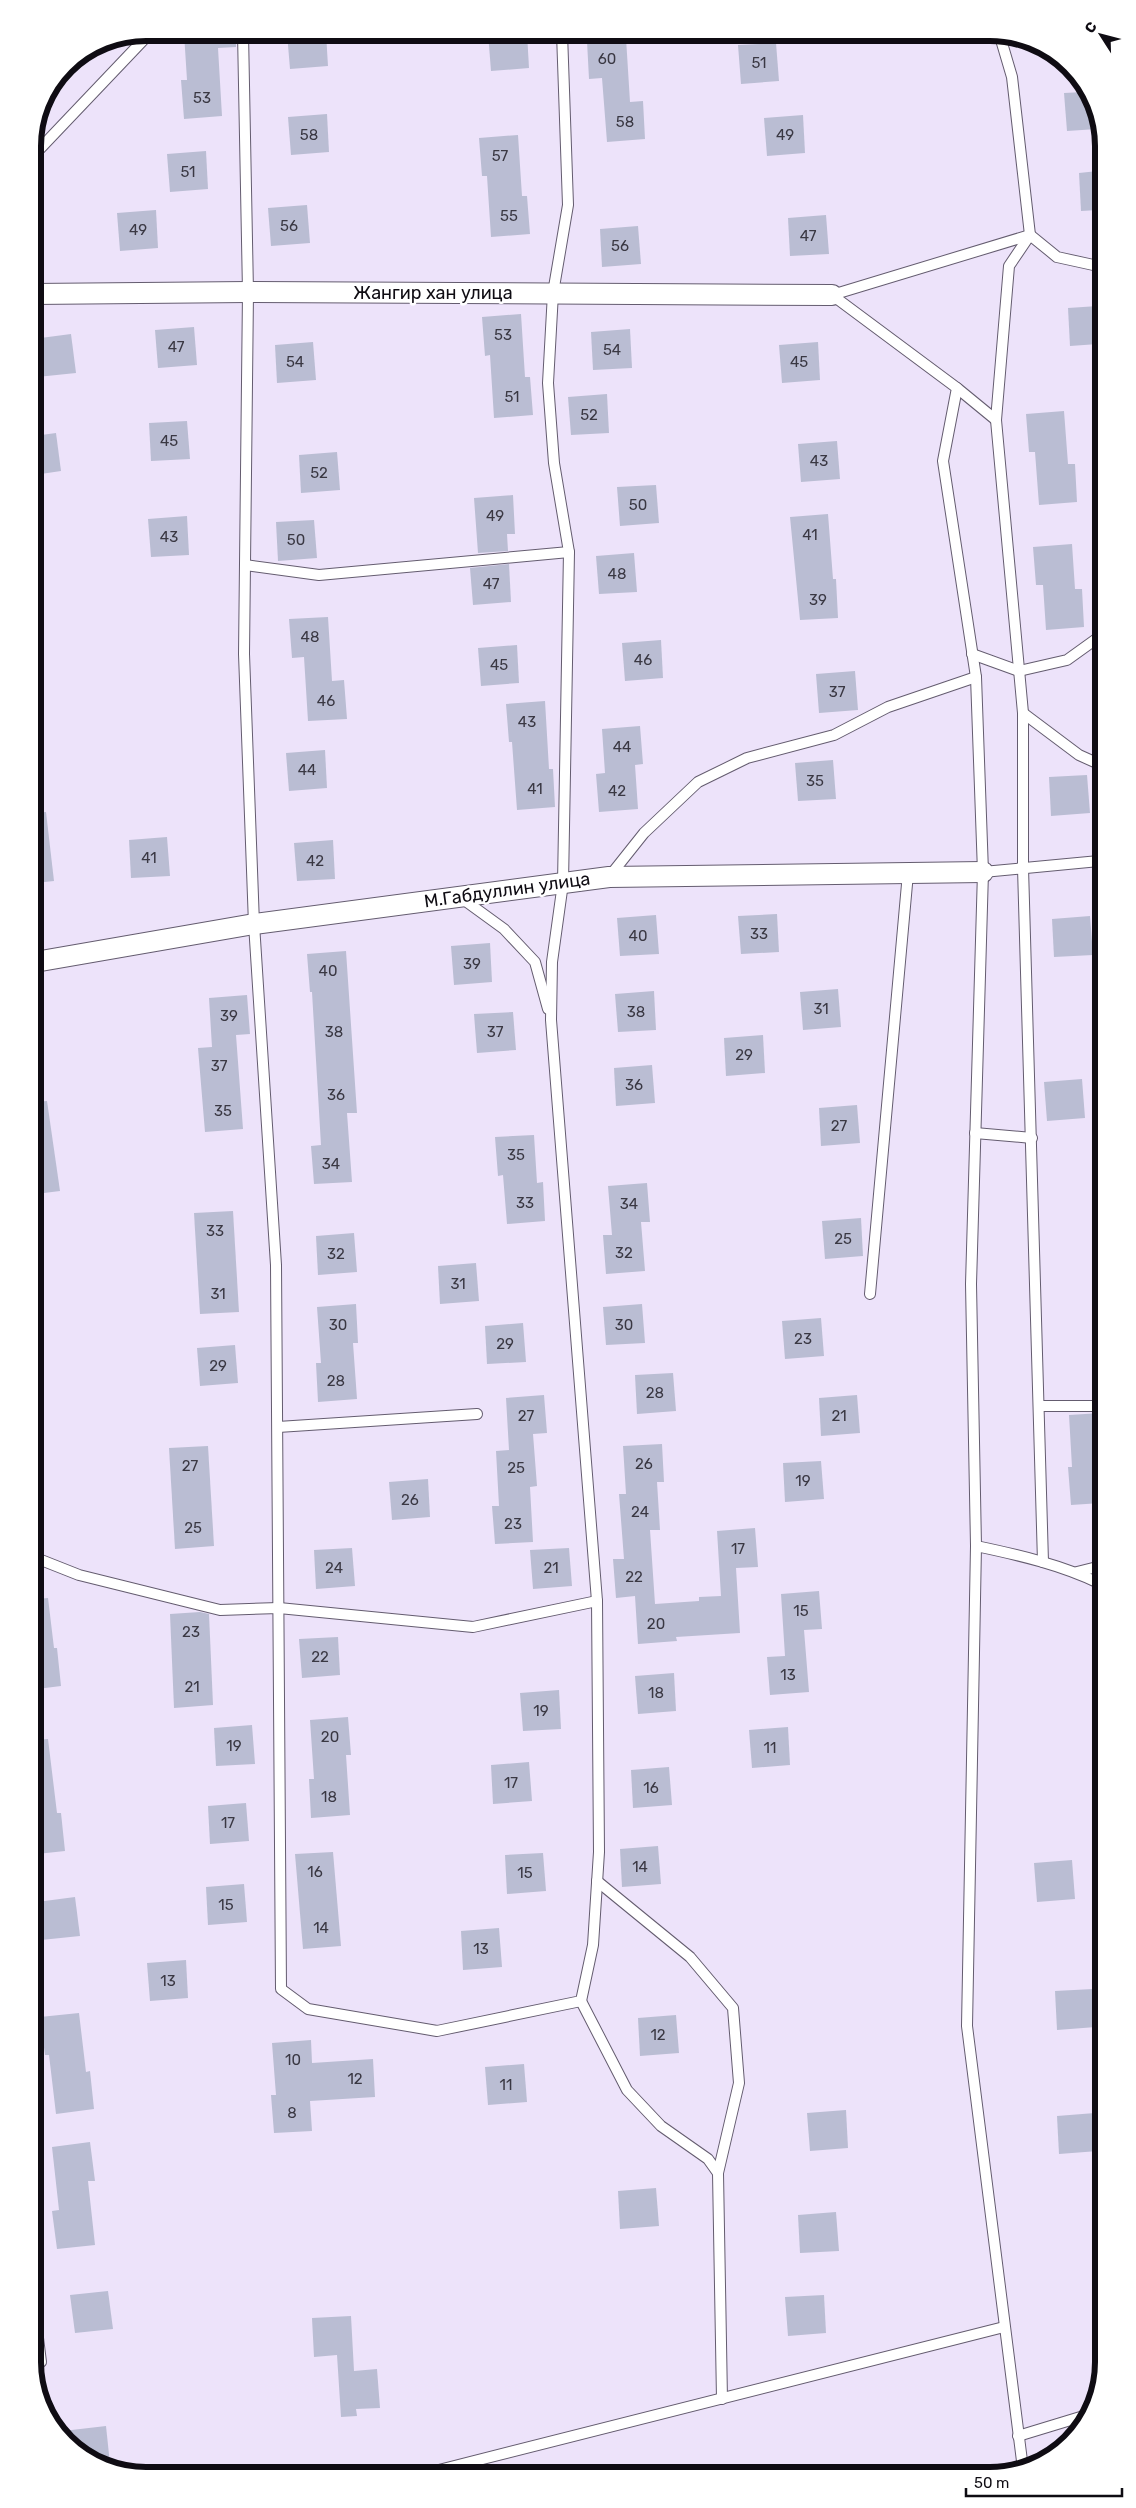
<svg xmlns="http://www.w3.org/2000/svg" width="1136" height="2508" viewBox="0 0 1136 2508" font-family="Rubik,sans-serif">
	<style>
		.building { fill: #babdd3 }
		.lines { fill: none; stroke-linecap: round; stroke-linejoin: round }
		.service-casing { stroke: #645c6f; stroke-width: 12 }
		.minor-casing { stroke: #645c6f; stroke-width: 22 }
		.service { stroke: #fff; stroke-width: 10 }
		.minor { stroke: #fff; stroke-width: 20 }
		.labels { text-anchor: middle; stroke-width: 5; stroke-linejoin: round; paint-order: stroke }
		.number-label { font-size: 15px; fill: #3a3843 }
		.street-label { font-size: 18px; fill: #0f0c13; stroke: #fff }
		.rim { fill: none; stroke: #0f0c13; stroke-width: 6 }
	</style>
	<rect width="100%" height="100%" fill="#ede3fa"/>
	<g class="building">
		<polygon points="184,33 236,33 236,47 218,48 222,116 184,119 181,80 187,80"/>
		<polygon points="287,33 326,33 328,66 290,69"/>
		<polygon points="488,33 527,33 529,68 491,71"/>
		<polygon points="626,38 630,102 643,101 645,139 607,142 602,78 589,79 587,41"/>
		<polygon points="776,43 779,81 741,84 738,45"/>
		<polygon points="1084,92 1097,110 1097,129 1067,131 1064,93"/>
		<polygon points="327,114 329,152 291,155 288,117"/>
		<polygon points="803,115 805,153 767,156 764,118"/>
		<polygon points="518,135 522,196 527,196 530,234 491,237 487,176 482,176 479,138"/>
		<polygon points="206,151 208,189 170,192 167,154"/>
		<polygon points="1098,171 1098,210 1081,211 1079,173"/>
		<polygon points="307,205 310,243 271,246 268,208"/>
		<polygon points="156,210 158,248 120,251 117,213"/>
		<polygon points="826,215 829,254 790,256 788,218"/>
		<polygon points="638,226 641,264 602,267 600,229"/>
		<polygon points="1098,306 1098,344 1070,346 1068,308"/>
		<polygon points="521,314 525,377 530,377 533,415 494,418 490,355 485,356 482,317"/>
		<polygon points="194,327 197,365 158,368 155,330"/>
		<polygon points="630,329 632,368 593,370 591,332"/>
		<polygon points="71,334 76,373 37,377 33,339"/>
		<polygon points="313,342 316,380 277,383 275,345"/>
		<polygon points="818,342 820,380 782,383 779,345"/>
		<polygon points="607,394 609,433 571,435 568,397"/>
		<polygon points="1064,411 1068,464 1075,464 1077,502 1039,505 1035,452 1029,452 1026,414"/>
		<polygon points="187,421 190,459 151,461 149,423"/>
		<polygon points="56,433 61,471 34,475 34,436"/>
		<polygon points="837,441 840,479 801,482 798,444"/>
		<polygon points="337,452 340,490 301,493 299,455"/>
		<polygon points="656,485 659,523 620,526 617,487"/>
		<polygon points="513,495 515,534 507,534 508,551 478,553 474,498"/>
		<polygon points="828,514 833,579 836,579 838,618 800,620 790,517"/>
		<polygon points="187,516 189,555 151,557 148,519"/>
		<polygon points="314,520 317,558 278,561 276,522"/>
		<polygon points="1072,544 1075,589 1082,589 1084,627 1046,630 1043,585 1036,585 1033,547"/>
		<polygon points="634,553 637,592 599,594 596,556"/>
		<polygon points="509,564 511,602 473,605 470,568"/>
		<polygon points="328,617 332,681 344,680 347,719 308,721 304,657 292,658 289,619"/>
		<polygon points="661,640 663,678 625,681 622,643"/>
		<polygon points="517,645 519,683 481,686 478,648"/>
		<polygon points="855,671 858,710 819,713 816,674"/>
		<polygon points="545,701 549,769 553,769 555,807 517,810 512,742 509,742 506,704"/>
		<polygon points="640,726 643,764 635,765 638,809 599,812 596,774 605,773 602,729"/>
		<polygon points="325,750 327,788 289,791 286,753"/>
		<polygon points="833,760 836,799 798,801 795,763"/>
		<polygon points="1087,775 1090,813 1051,816 1049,777"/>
		<polygon points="46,812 54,881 35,883 34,813"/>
		<polygon points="167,837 170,876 131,878 129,840"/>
		<polygon points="333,840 335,879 297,881 294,843"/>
		<polygon points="777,914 779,952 741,954 738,916"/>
		<polygon points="656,915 659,954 620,956 617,918"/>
		<polygon points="1090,916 1093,955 1054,957 1052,919"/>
		<polygon points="490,943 492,982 454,985 451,946"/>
		<polygon points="346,951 357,1113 347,1113 352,1182 314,1184 311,1146 321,1145 312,992 310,992 307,954"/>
		<polygon points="838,989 841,1027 803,1030 800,992"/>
		<polygon points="654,991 656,1030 618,1032 615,994"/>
		<polygon points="247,995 250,1034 236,1035 243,1129 205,1132 198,1048 212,1047 209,998"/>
		<polygon points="513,1012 516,1050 477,1053 474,1014"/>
		<polygon points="763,1035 765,1073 726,1076 724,1038"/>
		<polygon points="652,1065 655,1103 616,1106 614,1068"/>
		<polygon points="1082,1079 1085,1118 1047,1121 1044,1082"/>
		<polygon points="47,1101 60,1191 36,1194 35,1102"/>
		<polygon points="857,1105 860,1143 821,1146 819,1108"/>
		<polygon points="534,1135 537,1183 543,1182 545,1221 507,1224 503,1175 498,1176 495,1137"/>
		<polygon points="647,1183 650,1222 641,1222 645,1271 606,1274 603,1235 612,1235 608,1186"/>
		<polygon points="233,1211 239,1312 200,1314 194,1213"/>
		<polygon points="861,1218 863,1256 825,1259 822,1221"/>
		<polygon points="354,1233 357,1272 318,1275 316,1236"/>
		<polygon points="476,1263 479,1301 440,1304 438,1266"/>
		<polygon points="356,1304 358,1343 353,1343 357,1399 318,1402 316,1363 321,1363 317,1307"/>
		<polygon points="642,1304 645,1343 606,1345 603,1307"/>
		<polygon points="821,1318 824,1356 785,1359 782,1321"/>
		<polygon points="523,1323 526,1362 487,1364 485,1326"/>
		<polygon points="235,1345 238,1383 200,1386 197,1348"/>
		<polygon points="673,1373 676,1411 637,1414 635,1375"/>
		<polygon points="544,1395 547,1433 533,1434 537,1486 530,1487 533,1542 495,1544 492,1506 499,1506 496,1451 509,1450 506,1398"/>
		<polygon points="857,1395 860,1433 821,1436 819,1398"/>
		<polygon points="1101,1413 1101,1503 1071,1505 1068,1467 1072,1467 1069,1415"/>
		<polygon points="662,1444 664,1482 657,1482 660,1530 650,1530 655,1604 699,1601 699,1597 721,1596 717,1531 755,1528 758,1567 736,1568 740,1633 676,1637 677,1641 638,1644 635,1596 616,1598 613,1559 624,1559 619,1494 626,1494 623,1446"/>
		<polygon points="208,1446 214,1546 175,1549 169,1448"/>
		<polygon points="821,1461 824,1499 785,1502 783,1463"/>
		<polygon points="428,1479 430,1517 392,1520 389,1482"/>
		<polygon points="352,1548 355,1586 316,1589 314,1550"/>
		<polygon points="569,1548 572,1586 533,1589 530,1550"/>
		<polygon points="819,1591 822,1629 804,1630 809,1692 770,1695 767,1657 785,1656 781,1594"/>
		<polygon points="48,1598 54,1648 57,1648 61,1686 37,1689 37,1599"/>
		<polygon points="200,1612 209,1614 213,1705 174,1708 170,1614"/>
		<polygon points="338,1637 340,1675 302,1678 299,1639"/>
		<polygon points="674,1673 676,1711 638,1714 635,1676"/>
		<polygon points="559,1690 561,1729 523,1731 520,1693"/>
		<polygon points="348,1717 351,1755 346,1755 350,1815 311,1818 309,1779 314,1779 310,1720"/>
		<polygon points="252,1725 255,1764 216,1766 214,1728"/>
		<polygon points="788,1727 790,1765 752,1768 749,1730"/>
		<polygon points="48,1739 57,1813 61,1813 65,1851 37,1854 37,1740"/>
		<polygon points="529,1762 532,1801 493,1804 491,1765"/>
		<polygon points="669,1767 672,1805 633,1808 631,1770"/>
		<polygon points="246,1803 249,1841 210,1844 208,1806"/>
		<polygon points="658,1846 661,1884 622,1887 620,1849"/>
		<polygon points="333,1852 341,1946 303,1949 295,1854"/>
		<polygon points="543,1853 546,1891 507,1894 505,1855"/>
		<polygon points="1072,1860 1075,1899 1037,1902 1034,1863"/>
		<polygon points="244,1884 247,1922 208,1925 206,1887"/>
		<polygon points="75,1897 80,1936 41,1940 37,1902"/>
		<polygon points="499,1928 502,1967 463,1970 461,1931"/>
		<polygon points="186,1960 188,1998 150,2001 147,1963"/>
		<polygon points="1093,1989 1096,2027 1057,2030 1055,1991"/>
		<polygon points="79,2013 86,2072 90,2071 94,2109 56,2114 49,2055 45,2055 40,2017"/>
		<polygon points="676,2015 679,2053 640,2056 638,2018"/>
		<polygon points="311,2040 312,2063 373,2059 375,2097 310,2101 312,2131 274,2133 271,2095 276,2095 272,2043"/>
		<polygon points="524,2064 527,2102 488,2105 485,2067"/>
		<polygon points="846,2110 848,2148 810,2151 807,2113"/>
		<polygon points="1095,2113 1098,2151 1059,2154 1057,2116"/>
		<polygon points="90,2142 95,2181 88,2181 95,2245 57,2249 52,2211 59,2210 52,2147"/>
		<polygon points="656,2188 659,2226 620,2229 618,2191"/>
		<polygon points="836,2212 839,2251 800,2253 798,2215"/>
		<polygon points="108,2291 113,2329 75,2333 70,2295"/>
		<polygon points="824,2295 826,2333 788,2336 785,2297"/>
		<polygon points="351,2316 354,2371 377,2369 380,2408 356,2409 357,2416 341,2417 337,2355 314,2357 312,2318"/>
		<polygon points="106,2426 110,2464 77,2452 63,2431"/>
	</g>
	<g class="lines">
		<defs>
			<g id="service">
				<polyline points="243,33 248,292 244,654 254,924 276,1265 281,1989 308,2009 437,2031 581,2001 593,1945 599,1852 597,1601 551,1020 552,962 563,883 569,552 554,463 548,383 553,293 568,205 562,33"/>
				<polyline points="999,33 1012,77 1030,235 1009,266 996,420 1023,713 1023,868 1043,1562"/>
				<polyline points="33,156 150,33"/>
				<polyline points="832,295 957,388 943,461 976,677 983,872 971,1284 976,1546 967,2026 1023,2469"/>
				<polyline points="832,295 1030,235 1057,257 1098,266"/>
				<polyline points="957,388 996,420"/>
				<polyline points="245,565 319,575 569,552"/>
				<polyline points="972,654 1019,671 1067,660 1099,637"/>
				<polyline points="1023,713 1079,755 1099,764"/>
				<polyline points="983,872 1099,861"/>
				<polyline points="609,877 644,833 698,782 747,758 834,735 888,707 976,677"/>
				<polyline points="460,897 504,929 535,962 548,1009"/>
				<polyline points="975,1133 1032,1138"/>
				<polyline points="870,1294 908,873"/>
				<polyline points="1039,1406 1101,1406"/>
				<polyline points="278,1427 477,1414"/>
				<path d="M 976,1546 C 1019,1555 1062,1565 1101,1584"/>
				<polyline points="36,1558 79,1575 220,1610 279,1608 473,1627 597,1601"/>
				<polyline points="1077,1572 1101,1566"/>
				<polyline points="597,1881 690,1957 733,2008 739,2083 718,2173"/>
				<polyline points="581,2001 627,2090 661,2126 708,2159 718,2173 722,2399"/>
				<polyline points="38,2338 41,2362"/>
				<polyline points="1018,2436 1087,2415"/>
				<polyline points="427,2473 1004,2327"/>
			</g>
			<g id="minor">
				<polyline points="33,294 248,292 832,295"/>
				<polyline points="35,962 254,924 609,877 983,872"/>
			</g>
		</defs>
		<use href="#service" class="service-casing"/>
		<use href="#minor" class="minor-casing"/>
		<use href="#service" class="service"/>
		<use href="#minor" class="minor"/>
	</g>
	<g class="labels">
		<g class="number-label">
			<text x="607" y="64">60</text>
			<text x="759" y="68">51</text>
			<text x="202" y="103">53</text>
			<text x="625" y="127">58</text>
			<text x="309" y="140">58</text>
			<text x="785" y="140">49</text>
			<text x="500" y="161">57</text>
			<text x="188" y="177">51</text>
			<text x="509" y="221">55</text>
			<text x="289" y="231">56</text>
			<text x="138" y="235">49</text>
			<text x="808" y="241">47</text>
			<text x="620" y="251">56</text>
			<text x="503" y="340">53</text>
			<text x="176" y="352">47</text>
			<text x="612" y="355">54</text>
			<text x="295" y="367">54</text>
			<text x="799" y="367">45</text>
			<text x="512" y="402">51</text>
			<text x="589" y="420">52</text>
			<text x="169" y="446">45</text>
			<text x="819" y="466">43</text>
			<text x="319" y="478">52</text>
			<text x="638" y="510">50</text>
			<text x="495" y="521">49</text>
			<text x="810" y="540">41</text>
			<text x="169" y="542">43</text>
			<text x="296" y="545">50</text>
			<text x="617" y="579">48</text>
			<text x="491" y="589">47</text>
			<text x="818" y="605">39</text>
			<text x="310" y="642">48</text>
			<text x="643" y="665">46</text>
			<text x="499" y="670">45</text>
			<text x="837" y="697">37</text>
			<text x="326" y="706">46</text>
			<text x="527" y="727">43</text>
			<text x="622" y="752">44</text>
			<text x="307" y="775">44</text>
			<text x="815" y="786">35</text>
			<text x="535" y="794">41</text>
			<text x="617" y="796">42</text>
			<text x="149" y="863">41</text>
			<text x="315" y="866">42</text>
			<text x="759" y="939">33</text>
			<text x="638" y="941">40</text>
			<text x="472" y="969">39</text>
			<text x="328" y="976">40</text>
			<text x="821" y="1014">31</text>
			<text x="636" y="1017">38</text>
			<text x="229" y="1021">39</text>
			<text x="334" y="1037">38</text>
			<text x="495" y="1037">37</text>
			<text x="744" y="1060">29</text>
			<text x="219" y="1071">37</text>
			<text x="634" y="1090">36</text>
			<text x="336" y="1100">36</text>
			<text x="223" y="1116">35</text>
			<text x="839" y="1131">27</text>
			<text x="516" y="1160">35</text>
			<text x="331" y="1169">34</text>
			<text x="525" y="1208">33</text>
			<text x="629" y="1209">34</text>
			<text x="215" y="1236">33</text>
			<text x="843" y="1244">25</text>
			<text x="624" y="1258">32</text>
			<text x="336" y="1259">32</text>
			<text x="458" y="1289">31</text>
			<text x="218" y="1299">31</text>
			<text x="338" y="1330">30</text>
			<text x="624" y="1330">30</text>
			<text x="803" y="1344">23</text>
			<text x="505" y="1349">29</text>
			<text x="218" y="1371">29</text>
			<text x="336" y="1386">28</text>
			<text x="655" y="1398">28</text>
			<text x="526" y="1421">27</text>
			<text x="839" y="1421">21</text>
			<text x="644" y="1469">26</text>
			<text x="190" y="1471">27</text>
			<text x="516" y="1473">25</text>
			<text x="803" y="1486">19</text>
			<text x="410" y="1505">26</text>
			<text x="640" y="1517">24</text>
			<text x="513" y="1529">23</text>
			<text x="193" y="1533">25</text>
			<text x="738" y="1554">17</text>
			<text x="334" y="1573">24</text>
			<text x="551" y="1573">21</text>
			<text x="634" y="1582">22</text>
			<text x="801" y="1616">15</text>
			<text x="656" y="1629">20</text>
			<text x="191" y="1637">23</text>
			<text x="320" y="1662">22</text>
			<text x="788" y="1680">13</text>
			<text x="192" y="1692">21</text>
			<text x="656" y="1698">18</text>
			<text x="541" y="1716">19</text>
			<text x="330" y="1742">20</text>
			<text x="234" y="1751">19</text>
			<text x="770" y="1753">11</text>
			<text x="511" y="1788">17</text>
			<text x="651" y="1793">16</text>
			<text x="329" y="1802">18</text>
			<text x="228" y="1828">17</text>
			<text x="640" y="1872">14</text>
			<text x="315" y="1877">16</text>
			<text x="525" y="1878">15</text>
			<text x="226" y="1910">15</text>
			<text x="321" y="1933">14</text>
			<text x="481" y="1954">13</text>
			<text x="168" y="1986">13</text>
			<text x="658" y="2040">12</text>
			<text x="293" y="2065">10</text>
			<text x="355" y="2084">12</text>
			<text x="506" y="2090">11</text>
			<text x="292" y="2118">8</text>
		</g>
		<g class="street-label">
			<text x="433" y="299">Жангир хан улица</text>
			<text transform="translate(507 890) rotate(-8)" y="6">М.Габдуллин улица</text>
		</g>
	</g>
	<path d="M0 0H1136V2508H0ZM146 41H990A105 105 0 0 1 1095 146V2362A105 105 0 0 1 990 2467H146A105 105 0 0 1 41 2362V146A105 105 0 0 1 146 41Z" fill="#fff" fill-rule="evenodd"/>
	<path class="rim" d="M146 41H990A105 105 0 0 1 1095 146V2362A105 105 0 0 1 990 2467H146A105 105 0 0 1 41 2362V146A105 105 0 0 1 146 41Z"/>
	<g transform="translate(1101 35) rotate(306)" stroke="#ffffff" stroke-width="4" paint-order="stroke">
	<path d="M0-4L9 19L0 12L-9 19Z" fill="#0f0c13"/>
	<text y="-8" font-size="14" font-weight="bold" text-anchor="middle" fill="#0f0c13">С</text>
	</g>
	<path d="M966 2488v8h156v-8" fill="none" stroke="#0f0c13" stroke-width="2.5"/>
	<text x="974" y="2488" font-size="15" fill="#0f0c13" stroke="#ffffff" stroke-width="4" paint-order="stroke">50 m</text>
</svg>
